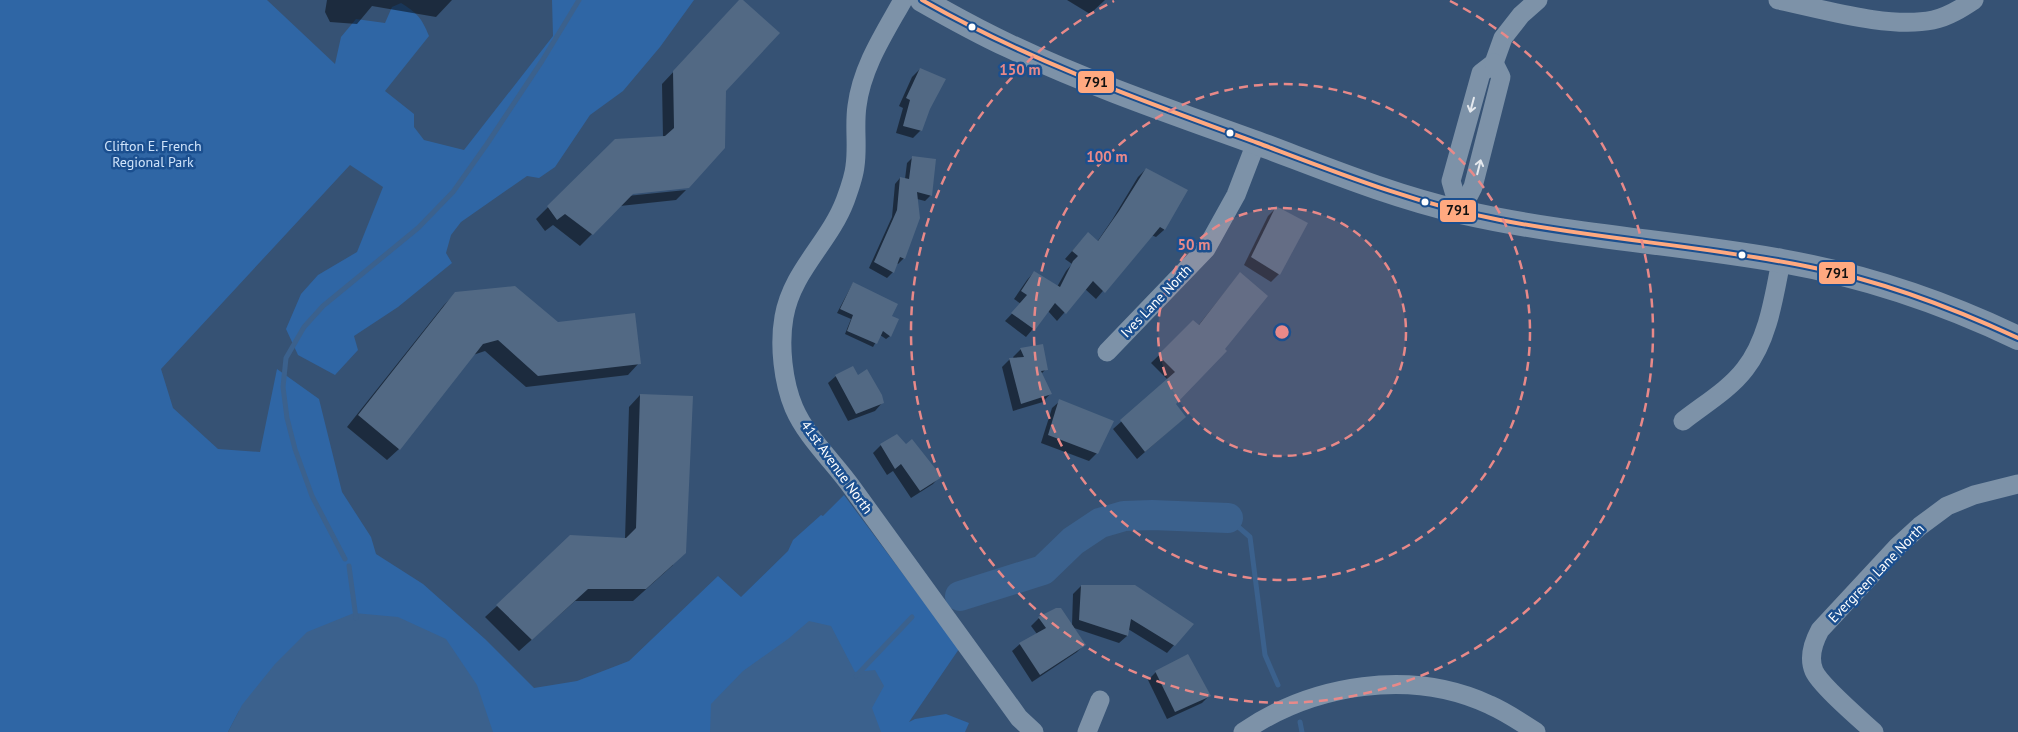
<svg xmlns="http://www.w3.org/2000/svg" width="2018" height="732" viewBox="0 0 2018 732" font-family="'PT Sans',sans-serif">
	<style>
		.green { fill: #2f66a5 }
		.water { fill: #3b618d }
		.shadow { fill: #0007 }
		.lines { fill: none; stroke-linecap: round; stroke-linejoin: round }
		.stream { stroke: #3b618d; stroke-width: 5 }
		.river { stroke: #3b618d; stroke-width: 30 }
		.building { fill: #526984 }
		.minor { stroke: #7d92a8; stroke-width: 19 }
		.tertiary { stroke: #7d92a8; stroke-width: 24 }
		.bus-1-casing { stroke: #1b4f8f; stroke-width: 8 }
		.bus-1 { stroke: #ffa980; stroke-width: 4 }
		.oneway { stroke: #e5e9ee }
		.ring { fill: none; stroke: #e88989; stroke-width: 2.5; stroke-dasharray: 9 6 }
		.bus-dot { fill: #fff; stroke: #1b4f8f; stroke-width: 2 }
		.labels { text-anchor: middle; stroke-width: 5; stroke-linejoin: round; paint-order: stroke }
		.park-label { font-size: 14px; fill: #cfe3fa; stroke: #1b4f8f }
		.street-label { font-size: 14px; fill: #fff; stroke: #1b4f8f }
		.centre { fill: #e88989; stroke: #1b4f8f; stroke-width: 2.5 }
		.ring-label { font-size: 15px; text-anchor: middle; font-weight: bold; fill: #e88989; stroke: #1b4f8f; stroke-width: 5; stroke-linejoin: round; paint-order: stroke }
		.line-badge { stroke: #1b4f8f; stroke-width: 2 }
		.pale-badge-label { font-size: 14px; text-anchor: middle; font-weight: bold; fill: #111 }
	</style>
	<rect width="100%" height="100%" fill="#365274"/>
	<path class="green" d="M 0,0 L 267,0 L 335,64 L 341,37 L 356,19 L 385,23 L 392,7 L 401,3 C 417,13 422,18 429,36 L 385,91 L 414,114 L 414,127 L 424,140 L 464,150 L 553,36 L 552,0 L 694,0 L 660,47 L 623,91 L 590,115 L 555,167 L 539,178 L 527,176 L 461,222 L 451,235 L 446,253 L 452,263 L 398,307 L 354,336 L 358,350 L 335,375 L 298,355 L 286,329 L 301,294 L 318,275 L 357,252 L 383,187 L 350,165 L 161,369 L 173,408 L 218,449 L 260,452 L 277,369 L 319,399 L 342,492 L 371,537 L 376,554 L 423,584 L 485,639 L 534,688 L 577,681 L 629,661 L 718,576 L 741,597 L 788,551 L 793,540 L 821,515 L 823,516 L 844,495 L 959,649 L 909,722 L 915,719 L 946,714 L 969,723 L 965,732 L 460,732 L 239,711 L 228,732 L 0,732 Z"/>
	<g class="water">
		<polygon points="354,613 398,617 446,639 477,685 493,732 228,732 242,705 275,664 307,632"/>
		<polygon points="809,621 831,626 855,672 875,670 884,686 872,708 881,732 710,732 711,704 743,671 788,639"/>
	</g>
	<g class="shadow">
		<polygon points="327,0 452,0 436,17 372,6 357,24 330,22 325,12"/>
		<polygon points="741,0 778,33 626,194 627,196 686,190 676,200 620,206 580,246 553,225 545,231 536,219 616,140 663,138 662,84"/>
		<polygon points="1067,0 1105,0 1090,14"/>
		<polygon points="920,69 929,108 921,130 913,138 896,133 903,108 899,106 912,77"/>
		<polygon points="913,157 931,195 925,201 917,199 904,258 898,264 896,263 893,272 887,278 869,268 892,217 895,184 900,178 905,179 907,163"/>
		<polygon points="1146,169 1186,190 1164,230 1156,237 1151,235 1096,299 1085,289 1057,321 1048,311 1026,337 1005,321 1021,304 1014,299 1027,280 1034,272 1057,287 1066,271 1072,264 1065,259 1081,241 1097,242 1112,220 1138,177"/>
		<polygon points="1276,208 1306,224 1279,274 1271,282 1244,265 1268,216"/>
		<polygon points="1240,273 1224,350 1174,404 1185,417 1137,459 1113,429 1168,380 1151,363 1193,322 1198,326"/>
		<polygon points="853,283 891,317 890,336 886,339 880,335 873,347 845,334 851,319 837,313"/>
		<polygon points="456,293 557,324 639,363 628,375 526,387 485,351 473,355 399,449 387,460 347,427 444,305"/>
		<polygon points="1021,349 1046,369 1041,374 1050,394 1043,402 1013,411 1002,367 1010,359 1014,359 1013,357"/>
		<polygon points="836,376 857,377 882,403 875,411 848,421 828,383"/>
		<polygon points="640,395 673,565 633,601 575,601 519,651 485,617 497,606 625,539 629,407"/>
		<polygon points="1060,401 1097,453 1089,461 1041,443 1052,408"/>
		<polygon points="881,445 940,476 933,484 911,498 893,471 887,475 873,453"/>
		<polygon points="1081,586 1174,645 1167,653 1128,629 1127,636 1119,643 1074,628 1085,644 1077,652 1032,682 1012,651 1020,644 1037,634 1031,626 1039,618 1057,609 1072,625 1073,594"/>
		<polygon points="1187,656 1210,695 1202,703 1167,719 1148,680 1156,672"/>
	</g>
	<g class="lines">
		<g class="stream">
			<polyline points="1228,518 1250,537 1265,655 1278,685"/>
			<polyline points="345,559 312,496 295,449 287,418 283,387 286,358 304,327 323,306 418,228 453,192 487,144 542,61 579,0"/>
			<polyline points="349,566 356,618"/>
			<polyline points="856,676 912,617"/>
			<polyline points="1300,722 1302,732"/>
		</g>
		<polyline class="river" points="960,596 1043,570 1073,541 1100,523 1124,516 1152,515 1228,518"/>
	</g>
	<g class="building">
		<polygon points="739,0 743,0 780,33 726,91 725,148 689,188 633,194 593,235 565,214 557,220 547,206 615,139 665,136 674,128 673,71"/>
		<polygon points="920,68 946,79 930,109 922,131 903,126 910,100 906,98"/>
		<polygon points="912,156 936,159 932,196 917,192 920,218 905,259 900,257 894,273 874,262 897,210 900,177 909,179"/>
		<polygon points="1146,168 1188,190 1165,230 1160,227 1105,293 1093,281 1066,314 1055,303 1035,330 1011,313 1027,295 1021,291 1034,271 1060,287 1073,261 1078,256 1072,251 1088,232 1098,241 1119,211"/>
		<polygon points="1276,206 1308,223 1280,275 1251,257"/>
		<polygon points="1240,272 1268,296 1225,349 1227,351 1176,404 1186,417 1145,452 1120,420 1175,372 1158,355 1193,320 1199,325"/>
		<polygon points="853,282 898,304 892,316 899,319 891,337 883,331 877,344 847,331 853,315 840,309"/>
		<polygon points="515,286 558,322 635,313 641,364 538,376 498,340 483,344 400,450 358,415 455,292"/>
		<polygon points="1043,344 1048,370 1041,371 1052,394 1021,404 1009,358 1024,357 1020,348"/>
		<polygon points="853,366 858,375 867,369 882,395 884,403 856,414 835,375"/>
		<polygon points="640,394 693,396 686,553 646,589 588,589 532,640 496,605 570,535 626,538 636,528"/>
		<polygon points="1059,399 1114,421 1098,454 1048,435"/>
		<polygon points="897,434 906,444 912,439 942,477 920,491 901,464 895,469 880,444"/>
		<polygon points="1081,585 1135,585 1194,624 1175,646 1131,619 1128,636 1079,620"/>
		<polygon points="1056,608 1061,608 1086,645 1040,675 1019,643 1046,628 1038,617"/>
		<polygon points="1188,654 1211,696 1175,712 1155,671"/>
	</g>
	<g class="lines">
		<g class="minor">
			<path d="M 903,0 C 884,34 862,67 857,106 C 854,126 858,146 855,166 C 854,177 849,190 845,201 C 829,243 792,271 784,317 C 779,345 783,382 794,408 C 807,438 834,462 853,489 C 904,559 955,630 1006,700 L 1019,718 L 1034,732"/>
			<path d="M 1778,0 C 1823,9 1888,29 1933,20 C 1948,17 1962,8 1974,0"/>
			<polyline points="1460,212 1451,181 1481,73 1494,63 1503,38 1521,15 1538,0"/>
			<polyline points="1460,212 1473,187 1501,77 1494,63"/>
			<polyline points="1107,352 1206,249 1236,195 1256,143"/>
			<path d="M 1683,421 C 1703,405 1729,390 1745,369 C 1768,340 1774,297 1781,261"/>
			<polyline points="1087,732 1100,700"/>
			<path d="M 1243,732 C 1313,684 1411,668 1490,705 C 1506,712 1521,722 1536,732"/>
			<path d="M 1874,732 C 1861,720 1820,685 1814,671 C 1808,657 1813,643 1820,630 L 1898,546 L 1920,526 L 1947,506 L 1974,495 L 2018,484"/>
		</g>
		<path class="tertiary" d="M 922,0 C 950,16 979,32 1009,46 C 1089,84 1174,113 1257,143 C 1324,168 1391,196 1461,212 C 1566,236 1675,242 1782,261 C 1866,276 1941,301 2018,338"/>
		<defs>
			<path id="bus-1" d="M 922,0 C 1029,61 1143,101 1258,143 C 1338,173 1416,204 1500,220 C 1603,240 1708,246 1810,267 C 1882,281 1951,307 2018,338"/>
		</defs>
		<use href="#bus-1" class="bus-1-casing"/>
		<use href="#bus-1" class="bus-1"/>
	</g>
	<defs><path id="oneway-shaft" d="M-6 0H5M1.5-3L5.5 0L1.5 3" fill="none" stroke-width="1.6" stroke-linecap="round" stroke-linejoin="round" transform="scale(1.25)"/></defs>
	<g class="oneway">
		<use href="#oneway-shaft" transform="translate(1472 105) rotate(105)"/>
		<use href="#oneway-shaft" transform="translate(1479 167) rotate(-76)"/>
	</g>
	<circle cx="1282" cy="332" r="124" fill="#e88989" fill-opacity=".12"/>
	<g class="ring">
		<circle cx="1282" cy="332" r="124"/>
		<circle cx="1282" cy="332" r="248"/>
		<path d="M1450 1A371 371 0 1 1 1114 1"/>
	</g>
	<g class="bus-dot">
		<circle cx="972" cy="27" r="4.5"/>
		<circle cx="1230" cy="133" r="4.5"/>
		<circle cx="1425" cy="202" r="4.5"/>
		<circle cx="1742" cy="255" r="4.5"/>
	</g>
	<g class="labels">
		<g class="park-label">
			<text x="153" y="151">Clifton E. French<tspan x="153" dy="16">Regional Park</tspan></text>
		</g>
		<g class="street-label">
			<text transform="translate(1156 301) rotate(-46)" y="5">Ives Lane North</text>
			<text transform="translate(837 467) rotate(54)" y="5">41st Avenue North</text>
			<text transform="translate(1876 573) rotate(-46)" y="5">Evergreen Lane North</text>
		</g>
	</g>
	<circle cx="1282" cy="332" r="8" class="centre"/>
	<g class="ring-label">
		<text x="1020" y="75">150 m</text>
		<text x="1107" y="162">100 m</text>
		<text x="1194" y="250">50 m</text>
	</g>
	<g class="line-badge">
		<rect x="1077" y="70" width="38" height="24" rx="5" fill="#ffa980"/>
		<rect x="1439" y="199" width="38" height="24" rx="5" fill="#ffa980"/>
		<rect x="1818" y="261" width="38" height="24" rx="5" fill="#ffa980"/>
	</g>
	<g class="pale-badge-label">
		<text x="1096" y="87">791</text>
		<text x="1458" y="215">791</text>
		<text x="1837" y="278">791</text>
	</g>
</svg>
